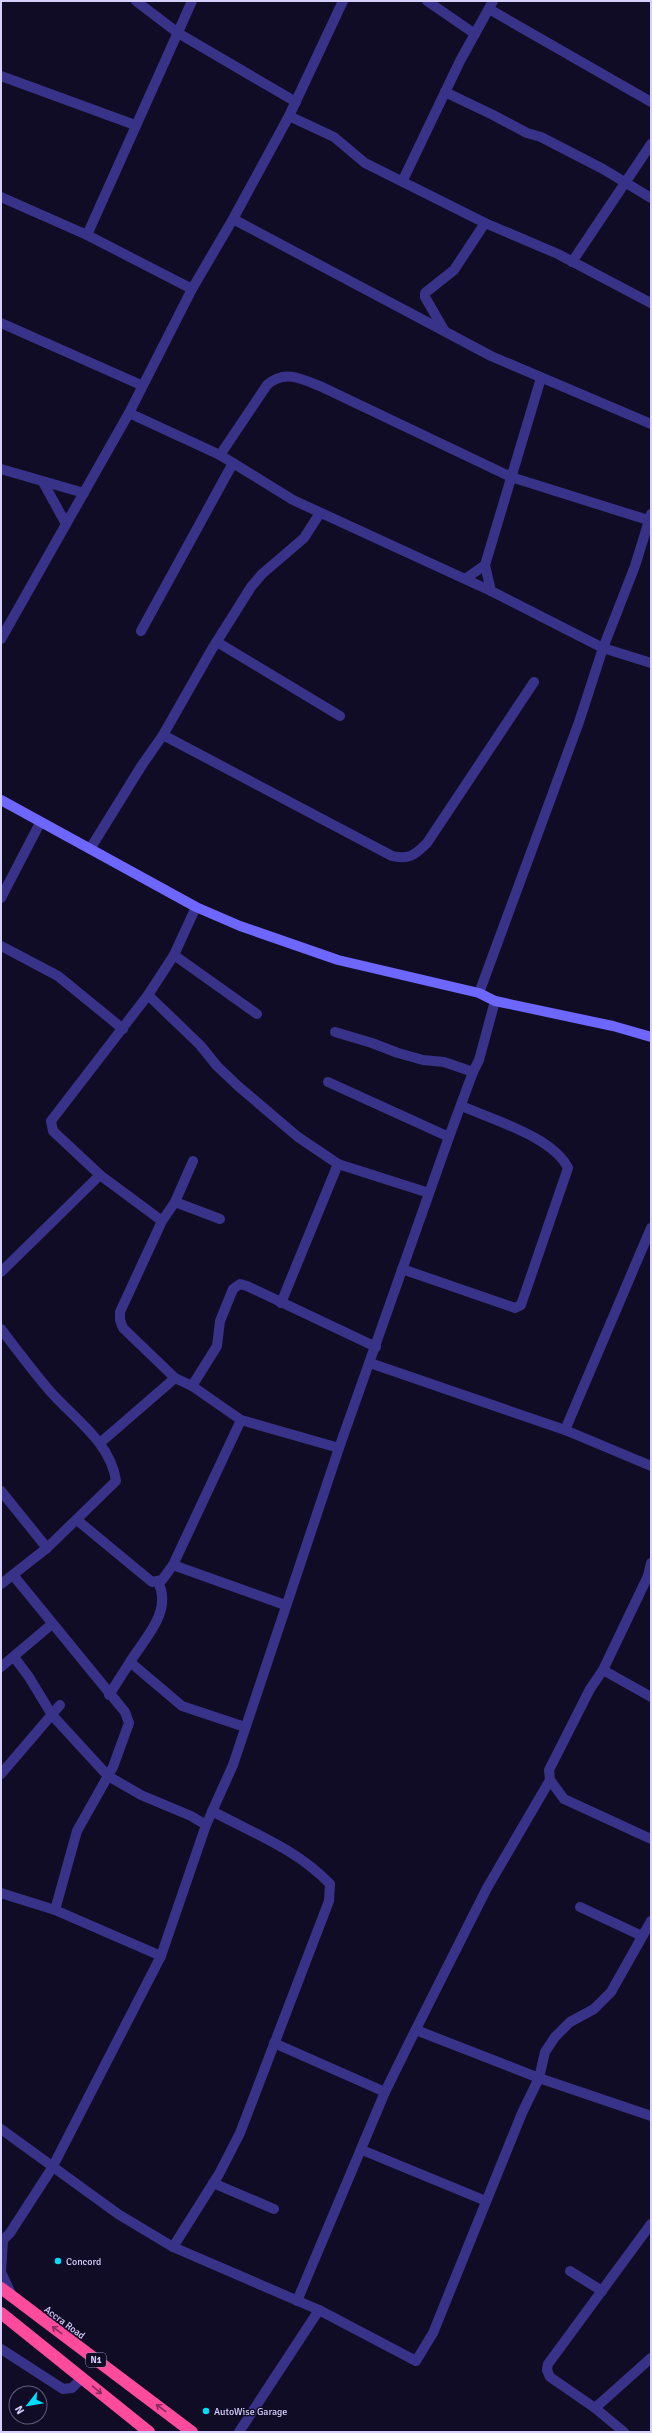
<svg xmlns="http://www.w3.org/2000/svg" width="652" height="2433" viewBox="0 0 652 2433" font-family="Signika,sans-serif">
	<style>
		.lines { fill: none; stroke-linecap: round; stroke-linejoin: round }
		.street { stroke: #383388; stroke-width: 10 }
		.secondary { stroke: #6e67ff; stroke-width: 10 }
		.highway { stroke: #ff4b9d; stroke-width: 12 }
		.oneway { stroke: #882c61 }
		.poi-dot { fill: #00dcfb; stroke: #110c25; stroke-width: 1.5 }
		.labels { text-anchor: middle; stroke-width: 3; stroke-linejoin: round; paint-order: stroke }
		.shield { fill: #110c25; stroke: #9b95be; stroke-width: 1 }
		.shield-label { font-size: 9px; font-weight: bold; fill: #d6d0ff }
		.poi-label { font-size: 10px; fill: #d6d0ff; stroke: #110c25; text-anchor: start }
		.street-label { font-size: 10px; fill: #d6d0ff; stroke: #110c25 }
	</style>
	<rect width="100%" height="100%" fill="#110c25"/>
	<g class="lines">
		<g class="street">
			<polyline points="136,1 178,33 296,102"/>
			<polyline points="427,1 475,34"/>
			<polyline points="489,9 651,102"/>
			<polyline points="1,76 135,125"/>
			<polyline points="445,92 493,115 527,133 541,137 603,169 651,198"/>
			<polyline points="289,116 334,137 365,163 485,223 558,254 651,303"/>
			<polyline points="403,180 460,61 493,1"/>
			<polyline points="1,197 87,235 192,289"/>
			<polyline points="233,219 491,356 651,424"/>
			<polyline points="87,235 192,1"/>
			<polyline points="572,262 651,144"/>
			<polyline points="1,323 141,385"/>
			<polyline points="444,330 425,297 425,293 454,270 485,223"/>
			<polyline points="129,413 220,455 293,500 491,591 603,648 651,663"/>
			<path d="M 220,455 L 267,385 C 285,369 302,379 322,387 L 511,477 L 651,521"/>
			<polyline points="1,469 84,493"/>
			<polyline points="43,482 66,524"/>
			<polyline points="485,565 491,591"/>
			<polyline points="465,579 485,565 541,378"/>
			<polyline points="141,631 233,463"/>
			<polyline points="1,639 129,413 192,289 233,219 289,116 343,1"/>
			<polyline points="217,642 340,716"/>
			<path d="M 163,735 L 392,856 C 409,860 415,855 427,843 L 534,682"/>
			<polyline points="90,849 142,765 163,735 212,649 251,587 262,574 304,538 320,513"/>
			<polyline points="1,898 40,823"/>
			<polyline points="1,946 58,976 123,1029"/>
			<polyline points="174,955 257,1014"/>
			<polyline points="479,993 579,722 603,648 635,566 651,514"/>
			<polyline points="148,995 200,1045 217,1066 238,1086 298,1137 338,1164 429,1193"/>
			<polyline points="335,1032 372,1043 398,1053 423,1060 444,1062 473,1072"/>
			<polyline points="328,1082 449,1137"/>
			<polyline points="193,1161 175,1202 162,1221 120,1312 120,1320 123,1328 175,1378 192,1386 241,1420 339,1448"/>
			<polyline points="175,1202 220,1219"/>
			<polyline points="162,1221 100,1175 53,1131 51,1121 148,995 174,955 196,907"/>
			<path d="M 402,1269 L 515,1308 L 521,1305 L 568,1168 C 553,1137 493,1120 462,1106"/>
			<polyline points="1,1272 100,1175"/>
			<polyline points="281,1303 338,1164"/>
			<path d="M 1,1329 C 17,1350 32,1370 49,1390 C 73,1418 111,1442 116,1481 L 47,1548 L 1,1584"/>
			<polyline points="370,1363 565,1430 651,1466"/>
			<polyline points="192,1386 217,1346 220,1321 233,1289 240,1284 247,1286 376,1347"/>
			<polyline points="565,1430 651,1228"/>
			<polyline points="100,1443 175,1378"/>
			<polyline points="1,1491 47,1548"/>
			<polyline points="77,1520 152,1582 162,1580 173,1565 241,1420"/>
			<polyline points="651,1563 648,1576 651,1577"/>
			<polyline points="173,1565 285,1605"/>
			<polyline points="13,1575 125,1712 129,1723 113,1767 77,1831 55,1910"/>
			<polyline points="648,1576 603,1670 590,1689 549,1770 550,1780 564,1799 651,1839"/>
			<polyline points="14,1657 29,1677 52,1715 108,1776 141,1795 191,1816 206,1825"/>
			<path d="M 130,1662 C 145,1638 173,1611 158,1582"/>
			<polyline points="1,1667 52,1624"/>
			<polyline points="603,1670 651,1697"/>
			<polyline points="109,1695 130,1662 182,1706 245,1727"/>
			<polyline points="1,1774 60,1705"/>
			<polyline points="1,1893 55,1910 161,1956"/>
			<polyline points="580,1907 642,1936"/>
			<polyline points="416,2030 539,2078 651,2116"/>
			<polyline points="274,2043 385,2092"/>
			<polyline points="1,2129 118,2214 173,2247 319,2310 416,2361 433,2333 522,2113 539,2078 545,2052 555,2037 570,2022 594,2009 611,1992 651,1921"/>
			<polyline points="362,2150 486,2201"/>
			<polyline points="213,2183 274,2209"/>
			<polyline points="3,2240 1,2272 12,2296"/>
			<polyline points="1,2242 10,2233 52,2168 161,1956 206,1825 233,1765 339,1448 449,1137 473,1072 479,1060 495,1001"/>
			<path d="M 173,2247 L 219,2174 L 240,2133 L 329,1901 L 330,1884 C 296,1849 255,1834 212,1811"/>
			<polyline points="570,2271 602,2291"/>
			<polyline points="297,2301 385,2092 412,2037 487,1888 550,1780"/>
			<polyline points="1,2349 63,2389 72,2388 82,2378"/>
			<polyline points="595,2408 651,2358"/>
			<polyline points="239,2432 319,2310"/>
			<polyline points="624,2432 595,2408 550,2377 547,2370 548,2364 651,2224"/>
		</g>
		<polyline class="secondary" points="1,800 196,907 240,926 338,960 479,993 495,1001 613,1026 651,1037"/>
		<g class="highway">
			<polyline points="1,2288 192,2432"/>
			<polyline points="1,2313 149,2432"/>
		</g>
	</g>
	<defs><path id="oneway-shaft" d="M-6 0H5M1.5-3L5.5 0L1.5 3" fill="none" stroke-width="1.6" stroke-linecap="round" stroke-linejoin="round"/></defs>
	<g class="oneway">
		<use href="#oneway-shaft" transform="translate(57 2330) rotate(-143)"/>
		<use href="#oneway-shaft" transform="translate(97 2390) rotate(40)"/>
		<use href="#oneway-shaft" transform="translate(161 2408) rotate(-143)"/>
	</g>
	<g class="poi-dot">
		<circle cx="58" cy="2261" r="4"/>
		<circle cx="206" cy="2411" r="4"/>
	</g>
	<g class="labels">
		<rect class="shield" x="86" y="2353" width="20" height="14" rx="3"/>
		<g class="shield-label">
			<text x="96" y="2363">N1</text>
		</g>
		<g class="poi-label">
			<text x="66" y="2265">Concord</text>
			<text x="214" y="2415">AutoWise Garage</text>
		</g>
		<g class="street-label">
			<text transform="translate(65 2322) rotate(37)" y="4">Accra Road</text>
		</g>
	</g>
	<rect width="652" height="2433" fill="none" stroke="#d6d0ff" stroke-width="4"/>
	<g transform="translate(28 2405) rotate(239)"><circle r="19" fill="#110c25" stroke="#605a7c"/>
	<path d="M0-3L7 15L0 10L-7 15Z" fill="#00dcfb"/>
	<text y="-6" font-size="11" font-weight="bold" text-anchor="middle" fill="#d6d0ff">N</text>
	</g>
</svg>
